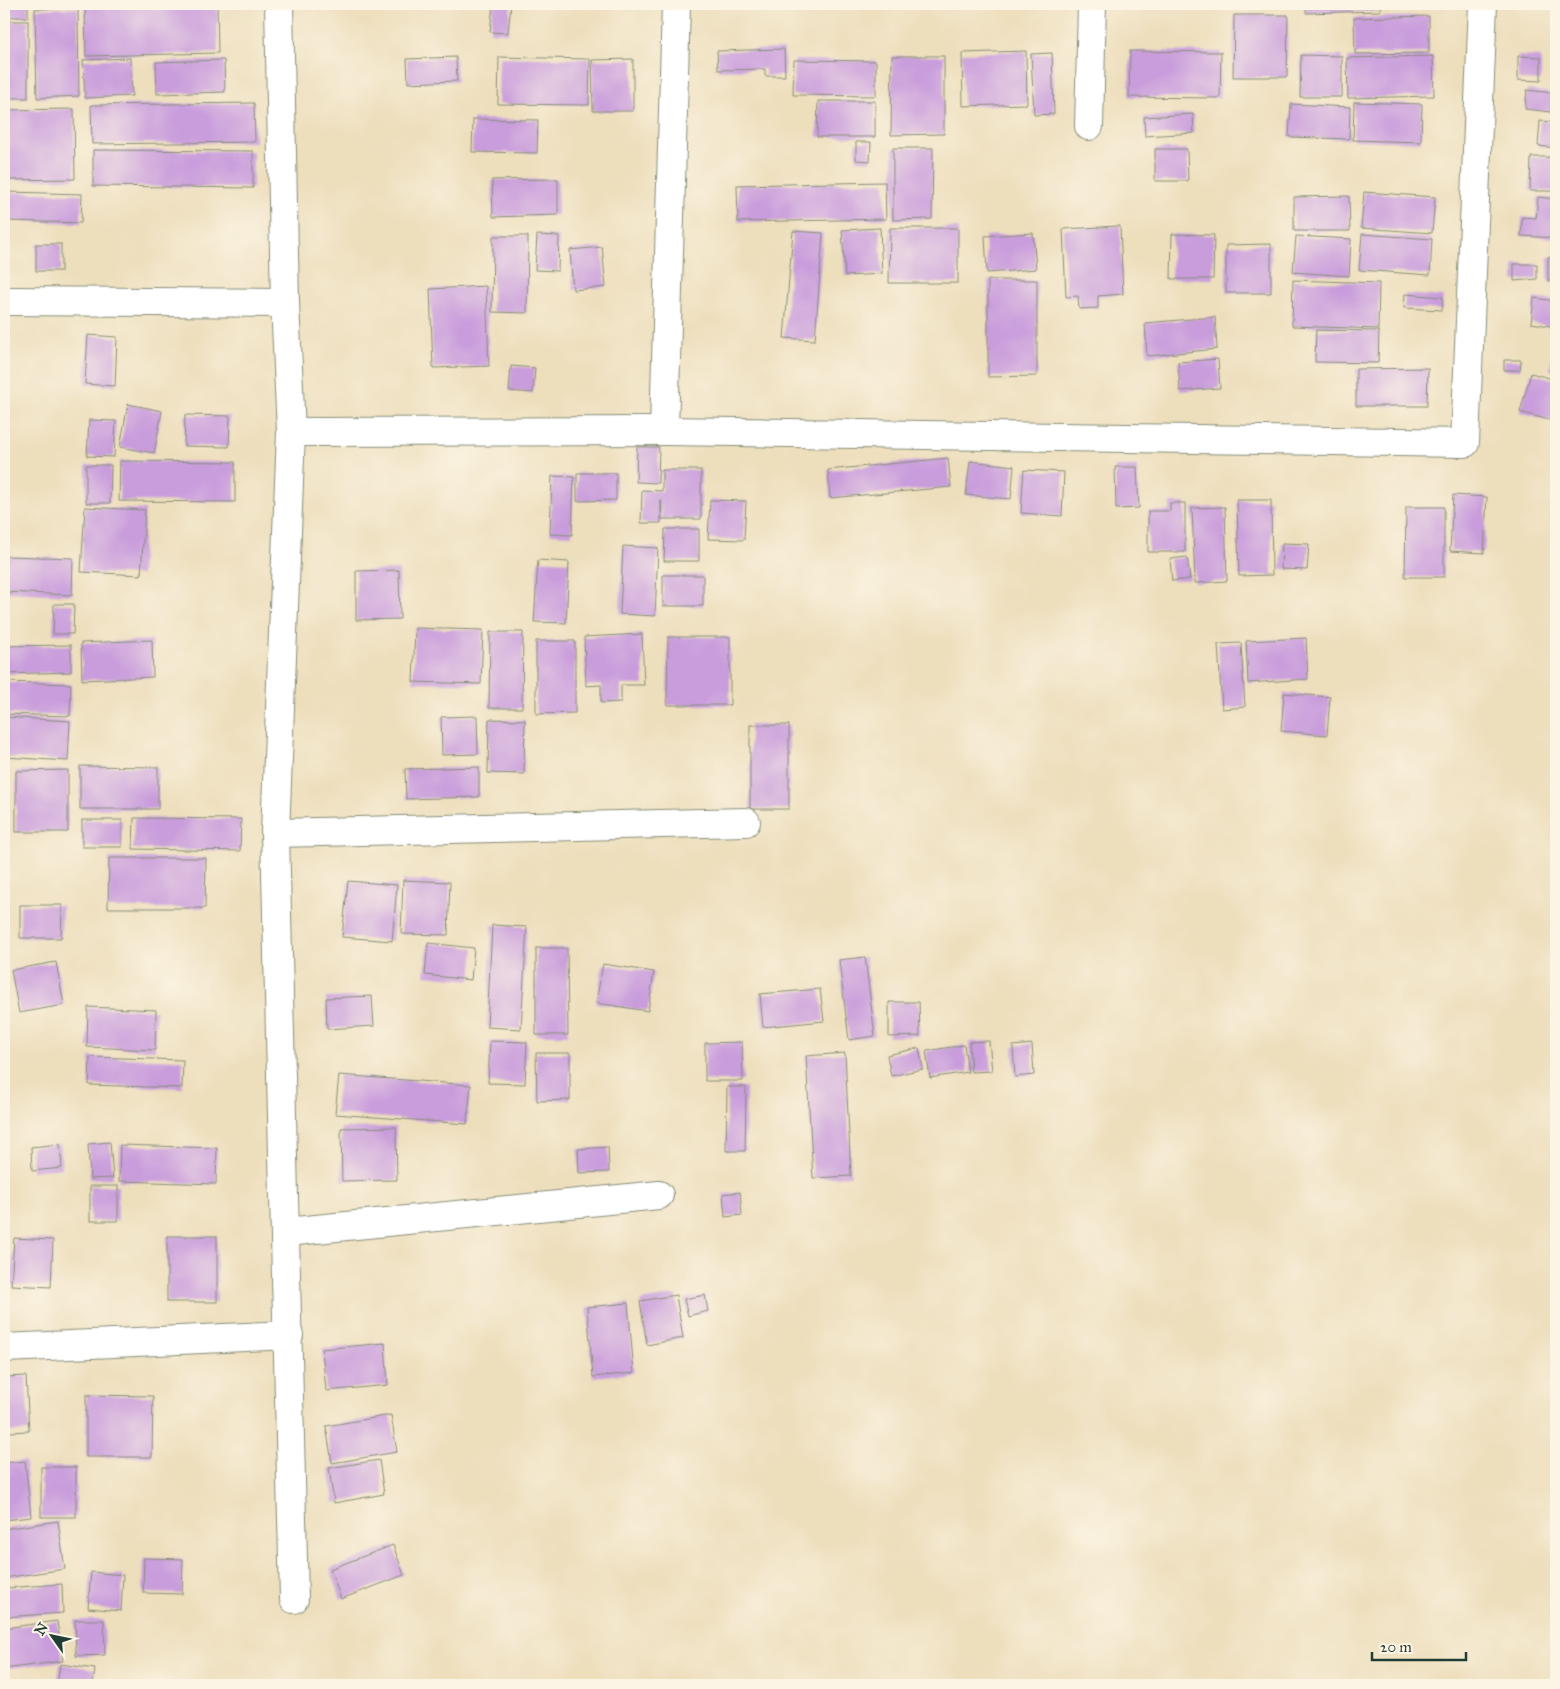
<svg xmlns="http://www.w3.org/2000/svg" width="1560" height="1689" viewBox="0 0 1560 1689" font-family="'IM FELL Great Primer',serif">
	<style>
		.building { fill: #c99ddc }
		.lines { fill: none; stroke-linecap: round; stroke-linejoin: round }
		.street-casing { stroke: #868e78; stroke-width: 30 }
		.street { stroke: #fff; stroke-width: 28 }
	</style>
	<rect width="100%" height="100%" fill="#fcf5e5"/>
	<filter id="ink" filterUnits="userSpaceOnUse"><feTurbulence type="fractalNoise" baseFrequency=".02" numOctaves="2"/><feDisplacementMap in="SourceGraphic" scale="10" xChannelSelector="R" yChannelSelector="G"/><feConvolveMatrix kernelMatrix="1 2 1 2 8 2 1 2 1" color-interpolation-filters="sRGB"/></filter>
	<filter id="wash" filterUnits="userSpaceOnUse"><feTurbulence type="fractalNoise" baseFrequency=".0096" numOctaves="4" result="noise"/><feDisplacementMap in="SourceGraphic" scale="20" xChannelSelector="R" yChannelSelector="G"/><feGaussianBlur stdDeviation="1.12" result="paint"/><feColorMatrix in="noise" values="0 0 0 0 0 0 0 0 0 0 0 0 0 0 0 0 0 1.4 0 .05"/><feComposite in="paint" operator="in"/></filter>
	<g filter="url(#wash)">
		<rect width="100%" height="100%" fill="#eddebc"/>
		<g id="blocks">
			<g class="building">
				<rect x="4" y="4" width="24" height="13"/>
				<polygon points="36,4 82,4 82,5 36,6"/>
				<polygon points="85,4 217,4 218,53 86,56"/>
				<polygon points="493,4 511,4 508,33 490,32"/>
				<polygon points="782,4 826,4 826,6 782,5"/>
				<polygon points="1306,4 1380,4 1380,11 1306,13"/>
				<polygon points="78,8 79,96 37,98 35,9"/>
				<polygon points="1234,15 1288,15 1287,77 1233,77"/>
				<polygon points="1429,16 1429,53 1355,54 1354,18"/>
				<rect x="4" y="21" width="24" height="77"/>
				<polygon points="784,49 785,76 765,76 765,69 718,70 717,51"/>
				<polygon points="1026,51 1027,104 963,106 962,53"/>
				<polygon points="1130,51 1221,52 1220,98 1129,97"/>
				<polygon points="1052,53 1054,114 1034,115 1031,54"/>
				<polygon points="1301,55 1342,56 1342,97 1300,97"/>
				<polygon points="892,56 944,56 944,134 891,135"/>
				<polygon points="1433,56 1434,96 1348,98 1347,58"/>
				<polygon points="1518,56 1541,57 1541,81 1518,80"/>
				<polygon points="456,57 457,81 408,83 407,59"/>
				<polygon points="499,57 590,59 589,105 498,104"/>
				<polygon points="130,58 132,96 85,98 83,60"/>
				<polygon points="633,59 633,111 593,111 592,60"/>
				<polygon points="224,60 225,92 157,94 156,62"/>
				<polygon points="794,60 876,61 876,96 793,95"/>
				<polygon points="1527,90 1553,93 1551,112 1525,109"/>
				<polygon points="818,101 875,101 875,137 817,137"/>
				<polygon points="1354,102 1422,104 1421,142 1353,140"/>
				<polygon points="254,103 255,142 92,144 91,105"/>
				<polygon points="1291,104 1350,107 1349,139 1289,137"/>
				<polygon points="74,109 75,179 4,180 4,110"/>
				<polygon points="1193,114 1194,133 1145,136 1144,117"/>
				<polygon points="473,119 538,120 537,153 472,152"/>
				<polygon points="1540,121 1556,122 1556,148 1538,146"/>
				<polygon points="856,142 871,142 870,161 856,160"/>
				<polygon points="893,148 933,148 932,219 893,220"/>
				<polygon points="1155,149 1187,149 1188,181 1155,181"/>
				<polygon points="93,150 253,151 253,188 93,186"/>
				<polygon points="1531,157 1556,157 1556,191 1530,191"/>
				<polygon points="558,179 558,215 493,217 492,180"/>
				<polygon points="885,182 886,219 738,222 737,185"/>
				<polygon points="8,192 82,194 81,223 7,221"/>
				<polygon points="1364,192 1435,197 1432,233 1361,228"/>
				<polygon points="1349,196 1350,231 1294,231 1294,197"/>
				<polygon points="1538,197 1556,199 1556,238 1521,236 1522,217 1536,218"/>
				<polygon points="1120,226 1123,294 1098,296 1098,308 1079,309 1078,296 1066,297 1063,229"/>
				<polygon points="880,228 882,274 845,276 842,230"/>
				<polygon points="890,228 958,228 958,283 889,283"/>
				<polygon points="793,231 823,233 815,340 784,338"/>
				<polygon points="1033,233 1036,269 987,273 985,236"/>
				<polygon points="1172,234 1214,235 1213,279 1171,279"/>
				<polygon points="1362,234 1432,239 1430,275 1359,270"/>
				<polygon points="537,235 559,236 558,271 535,270"/>
				<polygon points="493,236 528,236 527,313 492,312"/>
				<polygon points="1296,236 1351,239 1349,276 1293,272"/>
				<rect x="36" y="244" width="25" height="27"/>
				<polygon points="1271,244 1271,293 1226,293 1226,245"/>
				<polygon points="602,247 606,287 573,290 570,250"/>
				<rect x="1548" y="257" width="8" height="24"/>
				<polygon points="1514,264 1537,264 1537,279 1514,281"/>
				<polygon points="988,280 1037,280 1037,376 988,377"/>
				<polygon points="1293,280 1379,283 1378,329 1292,326"/>
				<polygon points="486,286 489,366 433,368 430,289"/>
				<polygon points="1405,294 1443,297 1442,310 1404,308"/>
				<polygon points="1534,298 1556,301 1556,327 1531,323"/>
				<polygon points="1215,317 1217,349 1147,356 1145,323"/>
				<polygon points="1316,330 1379,331 1378,363 1315,362"/>
				<polygon points="88,335 117,337 115,386 85,384"/>
				<polygon points="1555,341 1556,342 1556,371 1550,370"/>
				<polygon points="1218,359 1220,388 1180,391 1178,362"/>
				<polygon points="1504,360 1521,360 1520,370 1504,370"/>
				<polygon points="511,366 535,368 533,393 509,391"/>
				<polygon points="1428,368 1427,406 1356,406 1356,369"/>
				<polygon points="1531,373 1556,380 1556,422 1520,412"/>
				<polygon points="128,404 162,411 154,453 120,447"/>
				<polygon points="185,415 230,416 229,447 184,446"/>
				<polygon points="89,420 116,421 114,457 87,456"/>
				<polygon points="637,447 659,447 658,483 636,482"/>
				<polygon points="948,458 951,487 830,498 828,470"/>
				<polygon points="120,461 235,462 235,502 119,501"/>
				<polygon points="970,461 1014,466 1011,499 966,495"/>
				<polygon points="86,465 111,465 110,503 86,503"/>
				<polygon points="1115,467 1137,467 1139,508 1116,509"/>
				<polygon points="662,470 701,470 701,519 662,519 661,499 661,523 641,523 642,490 662,491"/>
				<polygon points="1024,470 1064,472 1062,516 1021,513"/>
				<polygon points="577,473 616,473 616,500 577,501"/>
				<polygon points="552,476 574,477 572,535 550,534"/>
				<polygon points="1453,495 1487,497 1484,553 1450,551"/>
				<polygon points="710,500 746,501 744,540 708,539"/>
				<polygon points="1237,500 1271,500 1272,575 1239,576"/>
				<polygon points="1170,503 1185,503 1185,552 1148,552 1148,511 1170,511"/>
				<polygon points="85,507 145,510 141,575 81,572"/>
				<polygon points="1225,507 1227,581 1195,583 1192,508"/>
				<polygon points="1406,507 1444,507 1444,577 1405,577"/>
				<polygon points="665,529 699,529 699,561 664,561"/>
				<polygon points="1282,543 1309,544 1307,570 1281,569"/>
				<polygon points="623,546 658,548 655,616 620,614"/>
				<polygon points="6,556 73,558 72,595 5,592"/>
				<polygon points="1187,557 1190,579 1172,581 1170,559"/>
				<polygon points="538,560 569,562 566,623 534,622"/>
				<polygon points="399,570 400,619 356,620 356,571"/>
				<rect x="663" y="575" width="40" height="31"/>
				<polygon points="54,604 74,604 73,634 53,634"/>
				<polygon points="415,628 483,630 481,684 413,682"/>
				<polygon points="490,632 523,632 522,708 489,708"/>
				<polygon points="642,634 644,685 621,685 621,702 601,703 601,685 586,686 584,637"/>
				<polygon points="668,637 730,637 730,705 667,705"/>
				<polygon points="1306,638 1308,679 1248,683 1246,641"/>
				<polygon points="152,640 153,677 82,680 81,643"/>
				<polygon points="536,641 575,641 575,713 536,714"/>
				<polygon points="1241,643 1245,707 1222,709 1218,644"/>
				<polygon points="71,645 71,672 4,674 4,646"/>
				<polygon points="4,682 71,684 70,716 4,714"/>
				<polygon points="1284,693 1330,697 1327,735 1281,731"/>
				<polygon points="477,716 478,754 442,755 441,717"/>
				<polygon points="4,717 70,721 68,761 4,757"/>
				<polygon points="489,719 525,720 524,774 488,773"/>
				<rect x="750" y="725" width="39" height="84"/>
				<polygon points="80,766 158,767 158,809 80,809"/>
				<polygon points="479,767 479,797 406,799 405,769"/>
				<polygon points="68,770 68,832 16,832 16,771"/>
				<polygon points="134,818 241,819 240,851 133,849"/>
				<rect x="82" y="820" width="40" height="27"/>
				<polygon points="109,858 206,858 205,908 108,908"/>
				<polygon points="403,880 450,882 448,935 401,934"/>
				<polygon points="348,881 397,885 392,941 342,937"/>
				<polygon points="20,905 62,905 61,938 20,938"/>
				<polygon points="492,925 527,927 521,1029 487,1027"/>
				<polygon points="428,943 474,948 471,980 425,975"/>
				<polygon points="536,948 567,948 568,1035 536,1035"/>
				<polygon points="865,957 875,1036 849,1040 839,960"/>
				<polygon points="56,962 64,1005 19,1013 11,970"/>
				<polygon points="603,964 654,972 648,1011 596,1003"/>
				<polygon points="820,989 824,1021 763,1027 760,994"/>
				<polygon points="372,996 374,1026 327,1029 326,998"/>
				<polygon points="889,1002 919,1002 920,1036 889,1037"/>
				<polygon points="88,1007 156,1010 155,1050 87,1047"/>
				<polygon points="490,1041 527,1042 525,1084 488,1083"/>
				<polygon points="989,1041 992,1071 971,1072 969,1042"/>
				<polygon points="742,1042 743,1081 705,1081 705,1043"/>
				<polygon points="1032,1044 1034,1075 1015,1077 1013,1046"/>
				<polygon points="964,1045 968,1072 930,1078 926,1051"/>
				<polygon points="919,1048 923,1069 891,1076 887,1055"/>
				<polygon points="536,1053 570,1053 570,1100 537,1101"/>
				<polygon points="845,1053 851,1176 813,1178 806,1056"/>
				<polygon points="90,1057 183,1060 182,1088 89,1085"/>
				<polygon points="339,1075 471,1085 467,1124 335,1114"/>
				<polygon points="727,1087 746,1087 745,1151 726,1151"/>
				<polygon points="396,1127 397,1180 342,1181 341,1128"/>
				<polygon points="110,1142 113,1178 90,1179 88,1144"/>
				<polygon points="60,1144 62,1168 32,1171 31,1147"/>
				<polygon points="120,1145 217,1148 216,1184 119,1181"/>
				<polygon points="608,1147 609,1172 579,1173 578,1149"/>
				<rect x="90" y="1186" width="28" height="35"/>
				<polygon points="740,1192 742,1215 725,1217 723,1194"/>
				<rect x="167" y="1236" width="50" height="66"/>
				<polygon points="14,1238 53,1240 51,1287 11,1285"/>
				<polygon points="676,1295 683,1338 647,1345 640,1301"/>
				<polygon points="705,1295 708,1311 688,1316 684,1299"/>
				<polygon points="628,1303 634,1373 593,1377 587,1307"/>
				<polygon points="385,1343 388,1385 326,1391 322,1349"/>
				<polygon points="26,1376 29,1431 8,1432 5,1377"/>
				<polygon points="86,1395 153,1396 152,1457 86,1457"/>
				<polygon points="391,1415 397,1452 332,1463 326,1426"/>
				<polygon points="379,1460 384,1494 334,1503 329,1468"/>
				<polygon points="25,1461 31,1517 4,1520 4,1463"/>
				<rect x="41" y="1467" width="35" height="50"/>
				<polygon points="58,1521 65,1569 4,1578 4,1529"/>
				<polygon points="393,1545 404,1575 341,1599 330,1569"/>
				<polygon points="144,1558 183,1559 182,1594 143,1593"/>
				<polygon points="91,1572 123,1575 121,1611 88,1608"/>
				<polygon points="62,1584 63,1613 4,1617 4,1588"/>
				<polygon points="75,1620 104,1620 105,1655 76,1656"/>
				<polygon points="57,1621 63,1661 4,1669 4,1628"/>
				<polygon points="60,1664 95,1669 93,1685 57,1685"/>
			</g>
		</g>
	</g>
	<g filter="url(#ink)">
		<use href="#blocks" fill-opacity="0" stroke="#868e78" stroke-width="1"/>
		<g class="lines">
			<defs>
				<g id="street">
					<polyline points="279,4 285,303 291,432 275,833 294,1599"/>
					<polyline points="1089,126 1092,4"/>
					<polyline points="4,301 285,303"/>
					<polyline points="664,431 676,4"/>
					<polyline points="291,432 664,431 1465,443 1483,4"/>
					<polyline points="275,833 746,822"/>
					<polyline points="286,1232 659,1195"/>
					<polyline points="4,1348 289,1335"/>
				</g>
			</defs>
			<use href="#street" class="street-casing"/>
			<use href="#street" class="street"/>
		</g>
	</g>
	<rect width="1560" height="1689" fill="none" stroke="#fcf5e5" stroke-width="20"/>
	<g transform="translate(52 1636) rotate(303)" stroke="#fcf5e5" stroke-width="4" paint-order="stroke">
	<path d="M0-4L9 19L0 12L-9 19Z" fill="#1f3d34"/>
	<text y="-8" font-size="14" font-weight="bold" text-anchor="middle" fill="#1f3d34">N</text>
	</g>
	<path d="M1372 1652v8h94v-8" fill="none" stroke="#1f3d34" stroke-width="2.5"/>
	<text x="1380" y="1652" font-size="15" fill="#1f3d34" stroke="#fcf5e5" stroke-width="4" paint-order="stroke">20 m</text>
</svg>
